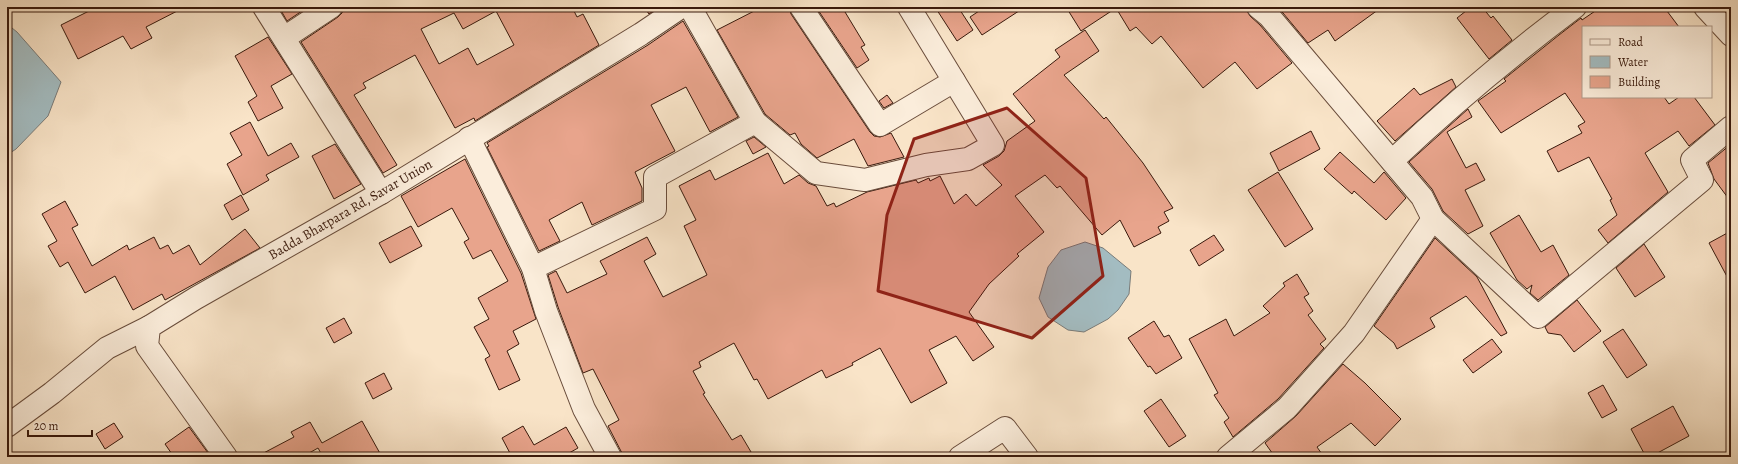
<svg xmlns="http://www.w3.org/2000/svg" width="1738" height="464" viewBox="0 0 1738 464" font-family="Alegreya,serif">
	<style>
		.water { fill: #a3bcc1; stroke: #797b79 }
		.building { fill: #e8a48c; stroke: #39190c; fill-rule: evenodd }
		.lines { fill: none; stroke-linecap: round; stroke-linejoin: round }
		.minor-casing { stroke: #694c3b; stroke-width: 24 }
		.minor { stroke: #fbeddb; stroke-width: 22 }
		.marked { fill: #8f2418; fill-opacity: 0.2; stroke: #8f2418; stroke-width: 3; stroke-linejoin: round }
		.labels { text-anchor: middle; stroke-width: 3; stroke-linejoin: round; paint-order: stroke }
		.street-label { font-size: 14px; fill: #39190c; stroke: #fbeddb }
	</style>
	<rect width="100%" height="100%" fill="#f9e4c8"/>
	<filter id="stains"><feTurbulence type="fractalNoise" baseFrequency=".005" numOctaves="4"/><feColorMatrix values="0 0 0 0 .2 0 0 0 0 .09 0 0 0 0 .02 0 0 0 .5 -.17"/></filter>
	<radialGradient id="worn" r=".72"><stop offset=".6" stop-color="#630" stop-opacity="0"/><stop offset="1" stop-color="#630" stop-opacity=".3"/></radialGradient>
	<g class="water">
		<polygon points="7,24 17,32 61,82 48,116 16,149 7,155"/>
		<polygon points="1085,242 1103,248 1131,271 1129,294 1118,310 1108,319 1084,332 1068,330 1048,317 1039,298 1048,267 1061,250"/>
	</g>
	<g class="building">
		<polygon points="97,7 185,7 146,27 152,38 131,49 123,36 78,59 61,25"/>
		<polygon points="279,7 308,7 287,21"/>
		<path d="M 343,7 L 572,7 L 577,17 L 583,14 L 599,45 L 475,121 L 474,118 L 455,128 L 415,55 L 363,83 L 366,88 L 354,95 L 397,165 L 383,173 L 301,42 L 338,17 L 342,13 ZM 496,11 L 514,45 L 477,65 L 468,48 L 439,64 L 421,29 L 454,13 L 463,29 Z"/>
		<polygon points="644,7 659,7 649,14"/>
		<polygon points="762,7 789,7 791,14 870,132 874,136 880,137 891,133 904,157 868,166 854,139 817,158 801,144 795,133 790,135 765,114 717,30"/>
		<polygon points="816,7 842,7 865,45 861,47 869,60 857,68"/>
		<polygon points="935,7 958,7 973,30 957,41"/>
		<polygon points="985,7 1025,7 982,35 970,17"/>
		<polygon points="1066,7 1246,7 1250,16 1260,25 1292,63 1257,89 1235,62 1203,88 1161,36 1152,44 1136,27 1130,31 1116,8 1081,31"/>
		<polygon points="1278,7 1382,7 1335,41 1328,30 1308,43"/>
		<polygon points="1471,7 1482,7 1491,18 1493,16 1512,40 1489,59 1457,18"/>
		<polygon points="1601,7 1664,7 1679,27 1583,27 1583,97 1664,97 1669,104 1679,97 1694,97 1715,125 1689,146 1678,131 1645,153 1668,192 1608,243 1598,230 1617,215 1610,200 1612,199 1589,157 1558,172 1547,151 1582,133 1578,126 1585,122 1565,93 1501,133 1478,101 1506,81 1504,79 1559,35 1581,18 1582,20"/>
		<polygon points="683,21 738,117 710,132 686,87 651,105 675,151 635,172 642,188 642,201 592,225 582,202 549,220 560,241 539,251 487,147 489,146 487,143 648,45"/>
		<polygon points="1085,30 1099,51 1064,75 1104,119 1106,117 1143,163 1173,208 1164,212 1169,221 1158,227 1161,233 1134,247 1120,220 1102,235 1060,186 1057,188 1045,175 1015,196 1044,232 1017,254 1019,256 989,284 969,312 994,347 973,361 956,336 929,350 947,383 911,403 880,348 852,363 853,365 826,378 822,370 768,399 757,379 754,380 734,343 699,362 701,367 693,371 705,393 703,394 732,440 741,435 754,457 624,457 608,426 619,420 593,369 583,373 558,307 548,275 556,271 567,293 607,274 600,261 647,237 656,254 644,261 663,297 707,275 684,226 696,220 679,186 710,170 715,180 768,153 784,184 799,175 808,183 816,186 827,206 834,203 836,207 867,192 916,180 918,183 929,178 930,181 940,176 954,204 966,194 976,206 1002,185 983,165 999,156 1004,151 1007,141 1035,121 1013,94 1060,57 1055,50"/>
		<polygon points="268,37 292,74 271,86 283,108 258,121 248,102 257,96 235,56"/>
		<polygon points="1452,79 1456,87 1395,141 1377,121 1414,88 1420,95"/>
		<polygon points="887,95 893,103 884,108 879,101"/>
		<polygon points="1468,109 1472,117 1447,132 1466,168 1476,163 1485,180 1465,190 1483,226 1468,234 1443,211 1432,189 1409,162"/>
		<polygon points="250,122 268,156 291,143 299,157 266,175 269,180 243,195 227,164 242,155 230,133"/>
		<polygon points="1311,131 1320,149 1279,171 1270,153"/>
		<polygon points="754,137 766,147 753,154 746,141"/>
		<polygon points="335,144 361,184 334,199 312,156"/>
		<polygon points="1730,145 1731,146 1731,202 1714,179 1708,163"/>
		<polygon points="1340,152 1374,183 1384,172 1406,198 1386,220 1354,191 1352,194 1324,169"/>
		<polygon points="465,159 521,273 536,319 513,331 519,344 507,351 520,380 499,390 485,359 490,356 474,327 489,319 478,298 508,281 491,250 473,259 464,242 469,239 452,208 418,227 401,196"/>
		<polygon points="1278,172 1313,229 1285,247 1248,190"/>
		<polygon points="241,195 249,210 232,220 224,205"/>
		<polygon points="65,201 78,225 72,228 92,266 127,245 129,250 154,237 160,249 168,245 173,254 189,245 200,265 245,229 260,248 165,300 162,294 133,310 115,276 85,293 68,262 60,267 48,246 57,241 42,214"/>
		<polygon points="1519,215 1541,252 1553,245 1569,275 1538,300 1530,293 1532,285 1527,289 1517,280 1490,233"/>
		<polygon points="411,226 422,246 390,263 379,243"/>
		<polygon points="1731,231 1731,284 1709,243"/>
		<polygon points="1214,235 1224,250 1199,266 1190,250"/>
		<polygon points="1435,238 1477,277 1507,333 1501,336 1466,296 1430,318 1435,327 1397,349 1394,343 1374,326"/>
		<polygon points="1644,244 1665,277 1635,297 1616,268"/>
		<polygon points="1297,274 1309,294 1304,297 1313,311 1308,315 1326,339 1320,344 1324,348 1278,399 1233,437 1224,422 1229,418 1214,395 1218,393 1189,339 1226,319 1234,336 1270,313 1263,306 1285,286 1283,283"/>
		<polygon points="1577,300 1601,331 1574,352 1561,335 1548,333 1545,327"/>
		<polygon points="344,318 352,333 334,343 326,328"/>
		<polygon points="1154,321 1164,337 1169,335 1182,358 1156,374 1150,366 1148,367 1128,338"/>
		<polygon points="1623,329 1647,365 1627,378 1603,342"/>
		<polygon points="1492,339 1502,352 1473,373 1463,360"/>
		<polygon points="1343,364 1365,383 1401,419 1375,446 1351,423 1317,447 1324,457 1275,457 1265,443 1296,416"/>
		<polygon points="384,373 392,389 373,399 365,383"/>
		<polygon points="1603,385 1617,410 1602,418 1588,393"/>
		<polygon points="1161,399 1186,436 1169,447 1144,411"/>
		<polygon points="1673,406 1689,436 1650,457 1646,457 1631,429"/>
		<polygon points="362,421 382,457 323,457 318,448 302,457 256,457 294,437 291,432 310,422 322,443"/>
		<polygon points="114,423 123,437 105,449 96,434"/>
		<polygon points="523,426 534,445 566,427 578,448 562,457 512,457 502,438"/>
		<polygon points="189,427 211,457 174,457 165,444"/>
	</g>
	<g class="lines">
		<defs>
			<g id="minor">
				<polyline points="264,7 381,193"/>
				<polyline points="801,7 880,125 954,81"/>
				<polyline points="1258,7 1269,16 1422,197 1433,219"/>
				<polyline points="1705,7 1731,35"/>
				<polyline points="284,38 331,7"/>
				<polyline points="755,122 816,173 865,180 926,165 968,159 993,145 909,7"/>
				<polyline points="469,138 533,268 546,311 584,409 610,457"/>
				<path d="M 1392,161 C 1450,106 1511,55 1575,7"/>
				<polyline points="533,268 655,209 655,177 755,122 690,7"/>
				<polyline points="7,426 52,393 107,348 149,327"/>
				<polyline points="226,457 147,346 149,327 196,298 381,193 641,34 681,7"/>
				<polyline points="960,457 1005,428 1027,457"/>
				<polyline points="1228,457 1287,408 1354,333 1433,219 1538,317 1702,180 1692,160 1731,127"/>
			</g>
		</defs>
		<use href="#minor" class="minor-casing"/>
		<use href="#minor" class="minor"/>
	</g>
	<path class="marked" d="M 1007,108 L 1086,178 L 1103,276 L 1032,338 L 878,291 L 887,215 L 914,139 Z"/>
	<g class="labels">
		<g class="street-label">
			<text transform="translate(350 209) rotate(-30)" y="5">Badda Bhatpara Rd, Savar Union</text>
		</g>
	</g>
	<rect width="1738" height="464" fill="none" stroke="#f9e4c8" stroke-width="24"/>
	<rect x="8" y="8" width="1722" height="448" fill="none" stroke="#39190c" stroke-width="2"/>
	<rect x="12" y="12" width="1714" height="440" fill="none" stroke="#39190c"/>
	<rect x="1582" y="26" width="130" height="72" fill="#fbeddb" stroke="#ad9888"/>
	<rect x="1590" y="39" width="20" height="6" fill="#fbeddb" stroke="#ad9888"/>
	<text x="1618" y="46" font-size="12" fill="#39190c">Road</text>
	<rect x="1590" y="56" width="20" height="12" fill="#a3bcc1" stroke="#ad9888"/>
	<text x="1618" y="66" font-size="12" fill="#39190c">Water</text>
	<rect x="1590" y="76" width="20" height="12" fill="#e8a48c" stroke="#ad9888"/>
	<text x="1618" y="86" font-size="12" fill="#39190c">Building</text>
	<path d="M28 430v6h64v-6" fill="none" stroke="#39190c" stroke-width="2"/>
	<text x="34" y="430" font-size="12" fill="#39190c" stroke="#fbeddb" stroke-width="3" paint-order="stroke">20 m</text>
	<rect width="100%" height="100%" filter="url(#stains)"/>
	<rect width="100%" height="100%" fill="url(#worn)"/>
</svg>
